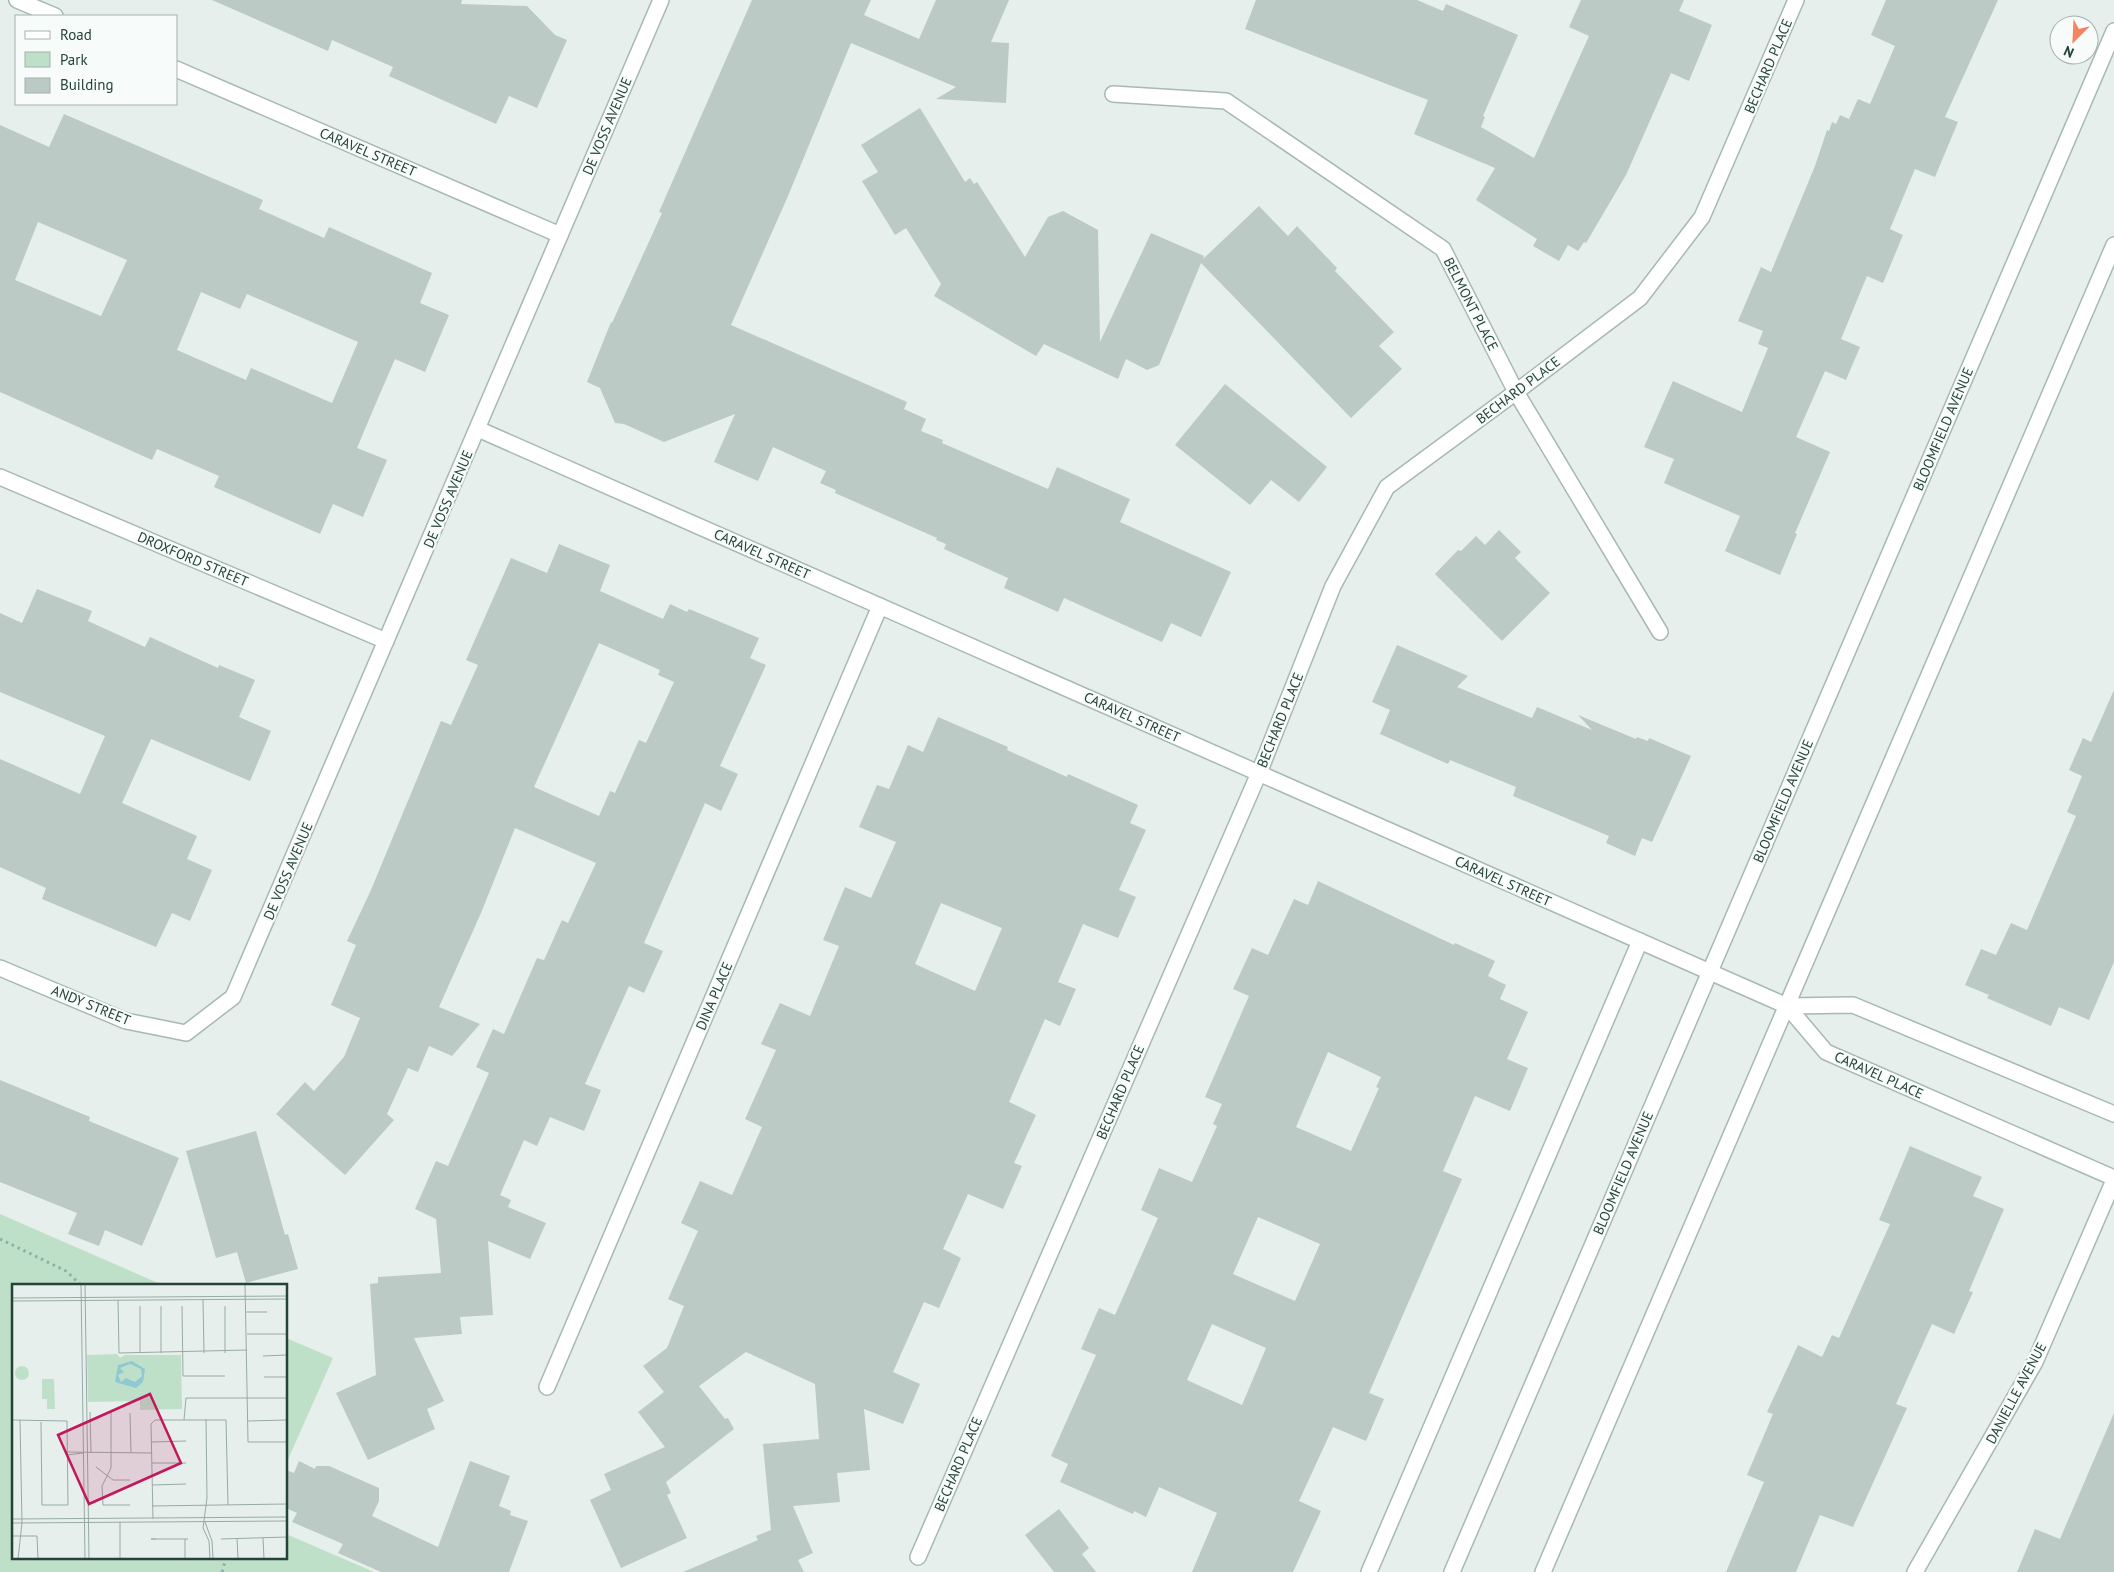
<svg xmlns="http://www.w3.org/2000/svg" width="2114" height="1572" viewBox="0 0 2114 1572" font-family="'PT Sans',sans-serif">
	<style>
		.green { fill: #bfe0c8 }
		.building { fill: #bbcac4; fill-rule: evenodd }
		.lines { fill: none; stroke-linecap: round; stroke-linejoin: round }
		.minor-casing { stroke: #a8b8b2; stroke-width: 18 }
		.path { stroke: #86b3a5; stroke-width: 3; stroke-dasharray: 2.5 4; stroke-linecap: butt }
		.minor { stroke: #fff; stroke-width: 15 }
		.labels { text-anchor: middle; stroke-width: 4.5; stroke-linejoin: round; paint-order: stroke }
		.street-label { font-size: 14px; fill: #24423a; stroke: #f7fbf9 }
		.inset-road { fill: none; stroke: #98aaa4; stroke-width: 1 }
		.view { fill: #c2185b; fill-opacity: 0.15; stroke: #c2185b; stroke-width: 2.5 }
		.inset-edge { fill: none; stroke: #24423a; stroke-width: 2.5 }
	</style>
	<rect width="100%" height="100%" fill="#e6efeb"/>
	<g class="green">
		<polygon points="0,1214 165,1286 14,1286 14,1558 286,1558 286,1534 374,1572 0,1572"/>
		<polygon points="286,1338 333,1358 286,1464"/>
	</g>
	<g class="building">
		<polygon points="212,0 462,0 461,4 527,6 555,35 567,40 537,108 509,96 496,124 389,76 393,67 332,40 328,51"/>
		<polygon points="752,0 871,0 864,15 919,39 936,0 1009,0 991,42 1009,43 1006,103 936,99 956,87 851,43 788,196 731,325 907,402 904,409 926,419 921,431 943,440 942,443 1048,489 1057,467 1130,499 1120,522 1231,572 1201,637 1171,623 1162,642 1064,598 1058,612 1004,588 1008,578 944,549 946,544 936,540 937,538 835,493 836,490 820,483 826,471 773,447 758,481 714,462 735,414 664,442 624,424 615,423 600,388 587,382 611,322 612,323 662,213 659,212"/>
		<polygon points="1256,0 1417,0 1443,11 1446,4 1518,35 1483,116 1485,117 1481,127 1534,158 1589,36 1569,27 1581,0 1684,0 1679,11 1712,25 1689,81 1671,73 1626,175 1586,243 1584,242 1578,251 1568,245 1559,261 1533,246 1537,239 1476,200 1495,168 1414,134 1428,100 1245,29"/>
		<polygon points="1886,0 1998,0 1945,117 1958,122 1935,177 1915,169 1890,229 1903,235 1883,283 1867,276 1841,339 1860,347 1846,380 1825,371 1796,437 1830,452 1795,533 1797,534 1780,575 1725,551 1740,516 1664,483 1674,459 1644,447 1673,381 1742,412 1768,348 1758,344 1763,331 1738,321 1761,267 1771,272 1815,166 1827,130 1829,131 1832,122 1836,124 1840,115 1849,119 1858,99 1870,104 1895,46 1871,35"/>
		<polygon points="920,108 965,182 970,178 974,184 977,182 1025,257 1048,217 1063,211 1098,230 1100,342 1151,233 1204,256 1203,259 1259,206 1288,236 1297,226 1337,268 1335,271 1394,332 1379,346 1402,369 1351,418 1201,263 1159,365 1147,370 1126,359 1118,379 1044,344 1036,356 934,296 941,284 906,228 895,235 862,181 878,172 861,145"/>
		<path d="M 64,114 L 263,200 L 259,209 L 324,238 L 329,227 L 432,273 L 420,303 L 449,315 L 425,372 L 395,359 L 376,403 L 357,448 L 387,460 L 363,517 L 333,504 L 320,534 L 214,487 L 219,476 L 157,449 L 152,460 L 0,392 L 0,125 L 49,147 ZM 38,222 L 127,260 L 101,316 L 15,280 ZM 201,292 L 240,309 L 247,294 L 358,342 L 332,403 L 251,368 L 246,380 L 177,350 Z"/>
		<polygon points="1225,384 1327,467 1299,502 1271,480 1250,505 1175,445"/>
		<polygon points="1499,530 1521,552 1515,558 1550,593 1502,641 1435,574 1458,550 1461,551 1476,536 1485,545"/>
		<path d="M 559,544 L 610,565 L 600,591 L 663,619 L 670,604 L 687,612 L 689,609 L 759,638 L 750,658 L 766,665 L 720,766 L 738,774 L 721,811 L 705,803 L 644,943 L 663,951 L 644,993 L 629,986 L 585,1084 L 601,1090 L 584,1131 L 550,1117 L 537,1146 L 524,1140 L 500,1195 L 511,1200 L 508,1207 L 546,1223 L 530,1259 L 488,1241 L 493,1315 L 460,1317 L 462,1334 L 414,1338 L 444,1401 L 427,1409 L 435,1429 L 368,1460 L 336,1393 L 376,1375 L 370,1284 L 378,1283 L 378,1277 L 441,1273 L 436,1219 L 415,1209 L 436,1161 L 448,1166 L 489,1073 L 476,1067 L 493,1029 L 504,1034 L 537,958 L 544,960 L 562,920 L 568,923 L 596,863 L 515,828 L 481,913 L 439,1007 L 480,1024 L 452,1056 L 429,1046 L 418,1072 L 408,1068 L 387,1114 L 394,1120 L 345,1175 L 276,1114 L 305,1082 L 314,1091 L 344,1057 L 360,1018 L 331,1005 L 356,945 L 347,941 L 371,890 L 441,721 L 451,725 L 478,665 L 466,660 L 511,558 L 547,573 ZM 599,643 L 660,670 L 658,675 L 674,682 L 646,743 L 639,740 L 615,793 L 610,791 L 599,816 L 534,787 Z"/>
		<polygon points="37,589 92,611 88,621 145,647 150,637 218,668 219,665 255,680 239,717 271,731 250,781 151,739 122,803 197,836 187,859 212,870 190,921 172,913 156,947 42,899 46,888 0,867 0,759 80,794 105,736 0,692 0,613 22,623"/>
		<polygon points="1397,645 1468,676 1457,687 1532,718 1537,707 1592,730 1578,715 1636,739 1637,737 1648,741 1649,738 1691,756 1652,842 1642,838 1635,856 1606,843 1609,836 1513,796 1516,787 1450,760 1448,764 1380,734 1390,710 1372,702"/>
		<polygon points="2114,690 2114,962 2089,1020 2059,1007 2051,1026 1987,998 1989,995 1965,985 1981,949 1996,955 2011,923 2027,930 2076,816 2067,812 2082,776 2069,770 2083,738 2091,742"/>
		<path d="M 938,717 L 1008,747 L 1007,750 L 1067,777 L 1068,774 L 1138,805 L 1130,823 L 1146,830 L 1119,890 L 1136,897 L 1118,938 L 1083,924 L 1058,982 L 1076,989 L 1060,1026 L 1045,1019 L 1009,1102 L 1036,1115 L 1014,1163 L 1022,1166 L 1003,1209 L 968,1194 L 943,1249 L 961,1258 L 939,1308 L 924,1302 L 893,1372 L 920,1384 L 903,1424 L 864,1409 L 870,1470 L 837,1473 L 840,1502 L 793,1506 L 813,1553 L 798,1560 L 804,1572 L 683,1572 L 758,1540 L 756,1536 L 771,1530 L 763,1444 L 819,1439 L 815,1384 L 746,1352 L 699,1386 L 725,1419 L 728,1418 L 734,1429 L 666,1482 L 671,1493 L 667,1495 L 687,1538 L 621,1568 L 590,1500 L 611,1490 L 604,1474 L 665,1447 L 638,1412 L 664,1392 L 643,1366 L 667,1348 L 684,1306 L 668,1299 L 698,1231 L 681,1223 L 700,1181 L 732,1195 L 762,1127 L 745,1119 L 776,1050 L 761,1044 L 780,1003 L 810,1016 L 839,946 L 823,940 L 845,887 L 871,898 L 896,842 L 859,827 L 877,785 L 889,789 L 908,745 L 923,752 ZM 941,903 L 1002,928 L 975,991 L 915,964 Z"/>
		<path d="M 1318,881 L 1454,945 L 1455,943 L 1495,961 L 1488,976 L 1506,985 L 1500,999 L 1528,1012 L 1507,1059 L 1528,1068 L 1510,1111 L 1475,1096 L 1443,1171 L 1462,1179 L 1369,1393 L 1384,1399 L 1366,1441 L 1333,1427 L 1299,1501 L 1321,1511 L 1293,1572 L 1192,1572 L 1217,1513 L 1159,1487 L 1146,1517 L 1134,1511 L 1133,1514 L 1060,1482 L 1068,1464 L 1051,1456 L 1096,1355 L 1081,1349 L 1099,1308 L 1115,1315 L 1158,1218 L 1141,1210 L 1159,1168 L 1192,1182 L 1217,1126 L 1213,1124 L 1222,1104 L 1205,1097 L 1249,996 L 1233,989 L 1252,948 L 1268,955 L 1294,899 L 1308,905 ZM 1328,1052 L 1381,1077 L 1376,1087 L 1379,1088 L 1351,1151 L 1296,1127 ZM 1258,1217 L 1320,1244 L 1295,1301 L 1233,1274 ZM 1212,1324 L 1266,1348 L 1242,1405 L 1187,1380 Z"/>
		<polygon points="0,1080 90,1117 89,1121 179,1158 142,1246 105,1230 99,1246 68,1234 77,1213 0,1182"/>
		<polygon points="256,1131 285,1235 288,1234 298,1269 246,1283 237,1252 216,1258 186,1151"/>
		<polygon points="1910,1146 1982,1177 1973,1196 2004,1209 1969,1291 1973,1292 1954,1334 1932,1324 1896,1404 1907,1408 1853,1527 1820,1515 1796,1572 1726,1572 1764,1482 1747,1475 1773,1414 1767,1412 1798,1345 1822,1357 1832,1335 1839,1338 1890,1224 1879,1220"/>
		<polygon points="2114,1413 2114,1572 2017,1572 2035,1529 2060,1539"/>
		<polygon points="299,1461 315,1469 316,1466 329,1466 379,1488 379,1501 372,1516 438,1547 470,1461 510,1476 499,1506 511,1511 510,1515 528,1521 509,1572 381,1572 338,1553 343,1544 292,1522 297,1513 286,1508 286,1470 294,1473"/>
		<polygon points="1059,1509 1089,1548 1082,1554 1096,1572 1054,1572 1025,1535"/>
	</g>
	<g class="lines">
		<defs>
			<g id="minor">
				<polyline points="17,0 55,16"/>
				<polyline points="176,69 560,235"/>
				<polyline points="1113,94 1226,101 1443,249 1516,392 1660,632"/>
				<polyline points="478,429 1787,1006 1853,1005 2114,1114"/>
				<polyline points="0,477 386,641"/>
				<polyline points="0,968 126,1021 186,1033 233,997 661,0"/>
				<polyline points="1787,1006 1826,1052 2114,1178"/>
				<polyline points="547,1387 880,606"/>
				<polyline points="918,1557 1259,773 1333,586 1387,487 1516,392 1640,298 1702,217 1796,0"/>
				<polyline points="1369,1572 1640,941"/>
				<polyline points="1452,1572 2114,31"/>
				<polyline points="1543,1572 2114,245"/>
				<polyline points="1915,1572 2035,1362 2114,1180"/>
			</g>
		</defs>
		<use href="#minor" class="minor-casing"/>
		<g class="path">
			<polyline points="0,1239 66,1271 82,1286"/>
			<polyline points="222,1572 226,1558"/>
		</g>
		<use href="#minor" class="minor"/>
	</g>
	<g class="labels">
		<g class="street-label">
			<text transform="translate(1768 66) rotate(-67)" y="5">BECHARD PLACE</text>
			<text transform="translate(607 126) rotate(-67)" y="5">DE VOSS AVENUE</text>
			<text transform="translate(368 152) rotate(23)" y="5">CARAVEL STREET</text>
			<text transform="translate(1471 304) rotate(63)" y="5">BELMONT PLACE</text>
			<text transform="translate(1518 390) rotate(-37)" y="5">BECHARD PLACE</text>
			<text transform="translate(1943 429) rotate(-67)" y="5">BLOOMFIELD AVENUE</text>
			<text transform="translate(448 499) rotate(-67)" y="5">DE VOSS AVENUE</text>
			<text transform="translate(762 554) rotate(24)" y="5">CARAVEL STREET</text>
			<text transform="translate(193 559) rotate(23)" y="5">DROXFORD STREET</text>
			<text transform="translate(1132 717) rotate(24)" y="5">CARAVEL STREET</text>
			<text transform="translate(1280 720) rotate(-68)" y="5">BECHARD PLACE</text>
			<text transform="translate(1783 801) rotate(-67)" y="5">BLOOMFIELD AVENUE</text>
			<text transform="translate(288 871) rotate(-67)" y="5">DE VOSS AVENUE</text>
			<text transform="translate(1503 881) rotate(24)" y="5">CARAVEL STREET</text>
			<text transform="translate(714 996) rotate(-67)" y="5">DINA PLACE</text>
			<text transform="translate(91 1005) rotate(22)" y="5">ANDY STREET</text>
			<text transform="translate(1879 1075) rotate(24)" y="5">CARAVEL PLACE</text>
			<text transform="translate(1120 1092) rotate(-67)" y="5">BECHARD PLACE</text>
			<text transform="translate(1623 1173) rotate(-67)" y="5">BLOOMFIELD AVENUE</text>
			<text transform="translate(2016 1393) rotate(-62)" y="5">DANIELLE AVENUE</text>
			<text transform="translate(958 1464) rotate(-67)" y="5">BECHARD PLACE</text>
		</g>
	</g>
	<g transform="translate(12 1284)">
		<rect width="275" height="275" fill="#e6efeb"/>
		<path d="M 105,70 L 108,74 L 113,71 L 169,71 L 170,125 L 128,126 L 128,117 L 76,118 L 75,71 ZM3 89a7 7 0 1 1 14 0a7 7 0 1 1-14 0ZM 30,95 L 42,95 L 43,125 L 35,125 L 35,115 L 30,115 Z" fill="#bfe0c8"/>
		<path d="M 120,77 L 133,85 L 131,98 L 124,104 L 103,98 L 106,81 ZM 118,80 L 129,85 L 130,92 L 123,98 L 114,94 L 109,98 L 106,91 L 112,88 L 108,84 Z" fill="#8ec9d4" fill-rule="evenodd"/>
		<path class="inset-road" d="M 69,0 L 73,275M 73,0 L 77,275M 233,0 L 236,158 L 275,158M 0,14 L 275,12M 191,15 L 192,69M 106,16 L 107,69 L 235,66M 0,17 L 275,15M 128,22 L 128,69M 149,22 L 149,69M 170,22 L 171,92 L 213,92M 213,22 L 213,69M 234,28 L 255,28M 235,50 L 275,50M 251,72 L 275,71M 252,93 L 275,93M 78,128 L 79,169M 99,128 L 99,184 L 90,202 L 91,221 L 118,221M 118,129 L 119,169M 194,135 L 195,214 L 191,244 L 197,257 L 198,275M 0,136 L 55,137 L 56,221 L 30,221 L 29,138M 172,136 L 174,114 L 275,114M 236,137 L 275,136M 140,158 L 174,157M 54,168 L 140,169M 54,171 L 71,169M 140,179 L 174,179M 84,183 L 101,196 L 118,196M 140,201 L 174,200M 140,222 L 275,220M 0,235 L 275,233M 141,235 L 139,140 L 143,136 L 214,136 L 216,221M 108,238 L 108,275M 193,238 L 200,257 L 201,275M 0,239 L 275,237M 0,252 L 25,252 L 26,275M 225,254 L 226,275M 251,254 L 252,275M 144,255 L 139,255 L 176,255M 173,255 L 173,275M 209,255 L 275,253M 6,275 L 10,239 L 8,136"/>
		<path class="view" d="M 138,110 L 169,179 L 77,220 L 46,151 Z"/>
		<rect width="275" height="275" class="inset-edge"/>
	</g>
	<rect x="15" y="15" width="162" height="90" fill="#f7fbf9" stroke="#a3b1ad"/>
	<rect x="25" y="31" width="25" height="8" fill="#ffffff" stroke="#a3b1ad"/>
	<text x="60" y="40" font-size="15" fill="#24423a">Road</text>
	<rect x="25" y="52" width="25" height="15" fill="#bfe0c8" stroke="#a3b1ad"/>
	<text x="60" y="65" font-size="15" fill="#24423a">Park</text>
	<rect x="25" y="78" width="25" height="15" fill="#bbcac4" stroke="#a3b1ad"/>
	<text x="60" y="90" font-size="15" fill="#24423a">Building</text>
	<g transform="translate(2074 40) rotate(204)"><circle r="24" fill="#f7fbf9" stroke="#a3b1ad"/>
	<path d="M0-4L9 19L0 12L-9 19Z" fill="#f4845f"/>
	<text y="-8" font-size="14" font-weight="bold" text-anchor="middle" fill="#24423a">N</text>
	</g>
</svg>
